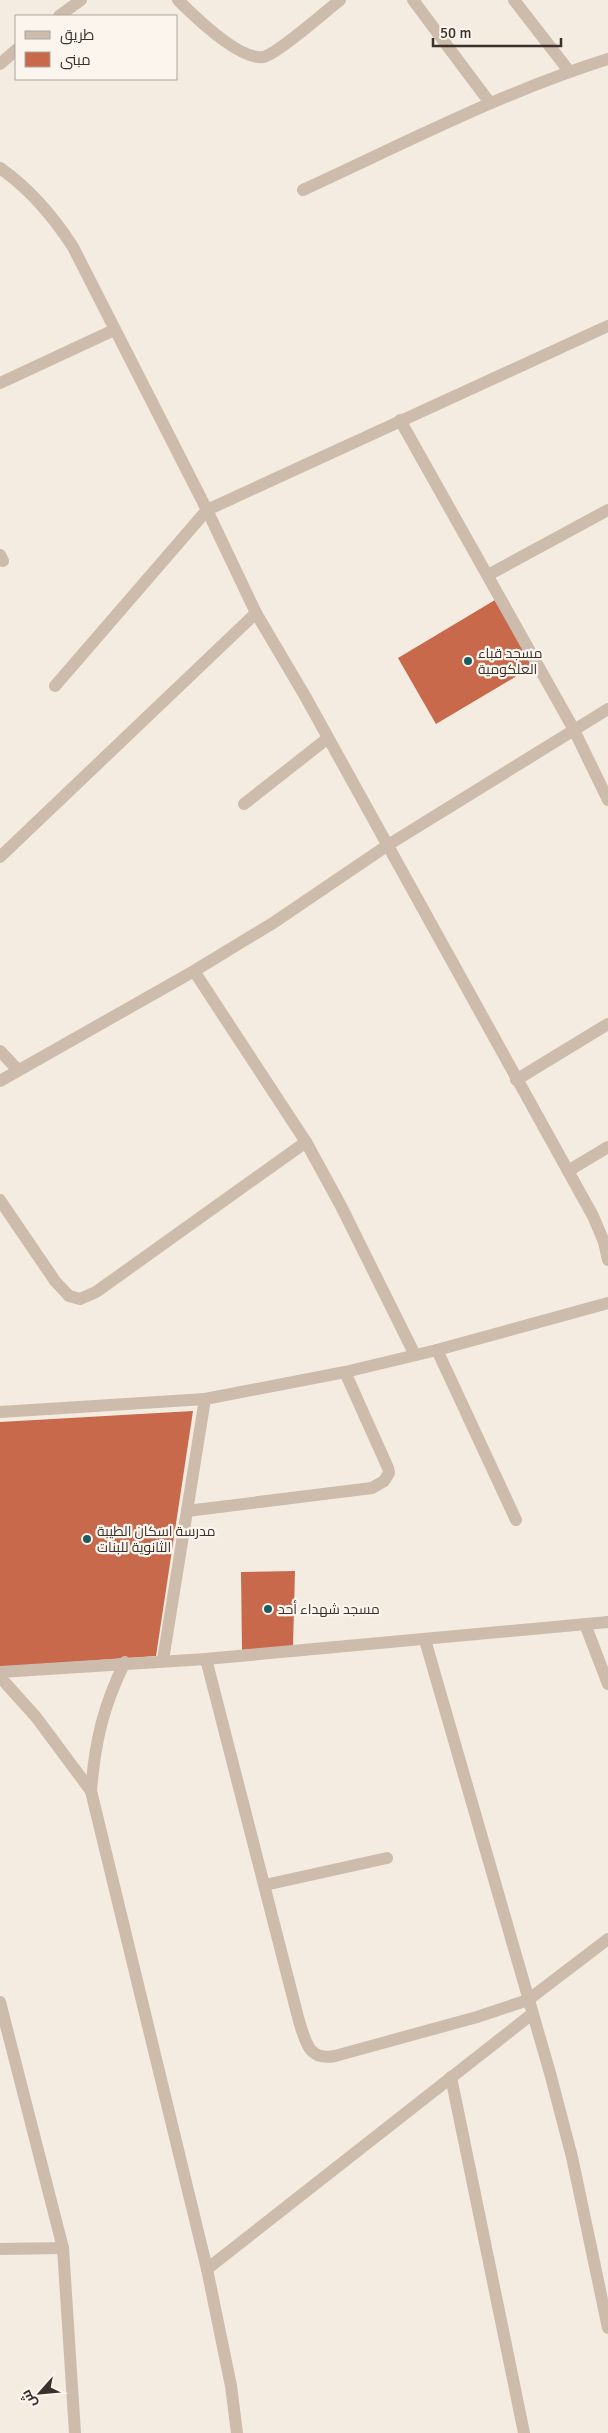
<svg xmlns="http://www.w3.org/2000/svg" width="608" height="2433" viewBox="0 0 608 2433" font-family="Signika,Cairo,sans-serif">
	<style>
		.building { fill: #c8694b }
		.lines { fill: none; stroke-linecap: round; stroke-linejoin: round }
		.minor { stroke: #cdbbac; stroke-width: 12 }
		.poi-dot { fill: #1f5a5e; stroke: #fbf5ee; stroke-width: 2 }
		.labels { text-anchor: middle; stroke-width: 4.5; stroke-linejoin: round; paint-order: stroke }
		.poi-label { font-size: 14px; fill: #3b302b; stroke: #fbf5ee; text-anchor: start }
	</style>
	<rect width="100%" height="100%" fill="#f4ebe1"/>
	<g class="building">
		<polygon points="500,597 537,664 436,724 398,658"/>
		<polygon points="193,1411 156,1656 0,1667 0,1422"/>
		<polygon points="295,1571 293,1646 242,1650 241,1572"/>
	</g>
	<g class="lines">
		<g class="minor">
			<path d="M 178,0 C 194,16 239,60 263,57 C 276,55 326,11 340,0"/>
			<polyline points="413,0 490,103"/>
			<polyline points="514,0 569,71"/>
			<polyline points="59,16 81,0"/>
			<polyline points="0,64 16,50"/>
			<path d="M 0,168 C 30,189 53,216 73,247 L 207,510 L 256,613 L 305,696 L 593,1216 L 604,1242 L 608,1260"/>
			<path d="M 303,190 C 403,144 503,92 608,59"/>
			<polyline points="0,383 114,330"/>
			<polyline points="400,420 573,728 608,800"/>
			<polyline points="0,555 3,561"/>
			<polyline points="488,575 608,510"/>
			<polyline points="55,686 207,510 608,326"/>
			<polyline points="244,804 328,738"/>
			<polyline points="0,857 256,613"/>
			<polyline points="194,971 306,1142 341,1206 415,1355"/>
			<polyline points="0,1051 18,1070"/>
			<polyline points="516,1080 608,1024"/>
			<polyline points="0,1081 194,971 273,923 388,845 608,709"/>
			<polyline points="568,1171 608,1147"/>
			<polyline points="0,1200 55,1281 69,1296 80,1299 96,1292 306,1142"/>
			<polyline points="437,1350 516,1520"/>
			<polyline points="205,1399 345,1372 437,1350 608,1303"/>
			<polyline points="0,1412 205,1399 163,1660"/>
			<polyline points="187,1511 372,1488 384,1481 389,1473 388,1468 345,1372"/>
			<polyline points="585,1624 608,1684"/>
			<polyline points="425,1640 550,2073 572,2157 608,2328"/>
			<path d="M 206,1659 L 299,2021 C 306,2042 308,2061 335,2056 L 477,2017 L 528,2000 L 608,1939"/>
			<path d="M 125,1662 C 103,1706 95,1742 91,1791 L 207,2269 L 231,2386 L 237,2433"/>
			<polyline points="0,1672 206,1659 608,1622"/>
			<polyline points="0,1677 36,1717 91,1791"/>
			<polyline points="265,1885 387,1858"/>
			<polyline points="0,2002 63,2248 75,2433"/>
			<polyline points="451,2077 524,2433"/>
			<polyline points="0,2249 63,2248"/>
			<polyline points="207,2269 532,2014"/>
		</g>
	</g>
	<g class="poi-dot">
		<circle cx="468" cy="661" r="5"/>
		<circle cx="87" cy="1539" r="5"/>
		<circle cx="268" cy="1609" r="5"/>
	</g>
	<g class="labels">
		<g class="poi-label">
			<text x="478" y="658">مسجد قباء<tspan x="478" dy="16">العلكومية</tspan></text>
			<text x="97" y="1536">مدرسة اسكان الطيبة<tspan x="97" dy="16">الثانوية للبنات</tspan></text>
			<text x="278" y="1614">مسجد شهداء أحد</text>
		</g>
	</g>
	<rect x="15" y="15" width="162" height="65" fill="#fbf5ee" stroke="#aea6a0"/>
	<rect x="25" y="31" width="25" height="8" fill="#cdbbac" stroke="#aea6a0"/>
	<text x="60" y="40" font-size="15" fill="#3b302b">طريق</text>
	<rect x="25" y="52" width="25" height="15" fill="#c8694b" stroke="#aea6a0"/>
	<text x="60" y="65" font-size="15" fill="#3b302b">مبنى</text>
	<g transform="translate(40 2393) rotate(243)" stroke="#fbf5ee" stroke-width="4" paint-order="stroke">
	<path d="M0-4L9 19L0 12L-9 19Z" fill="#3b302b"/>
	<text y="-8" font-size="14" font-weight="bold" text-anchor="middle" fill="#3b302b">ش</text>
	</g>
	<path d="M433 38v8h128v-8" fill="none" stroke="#3b302b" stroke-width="2.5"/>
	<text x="440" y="38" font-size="15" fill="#3b302b" stroke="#fbf5ee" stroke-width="4" paint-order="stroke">50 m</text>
</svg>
